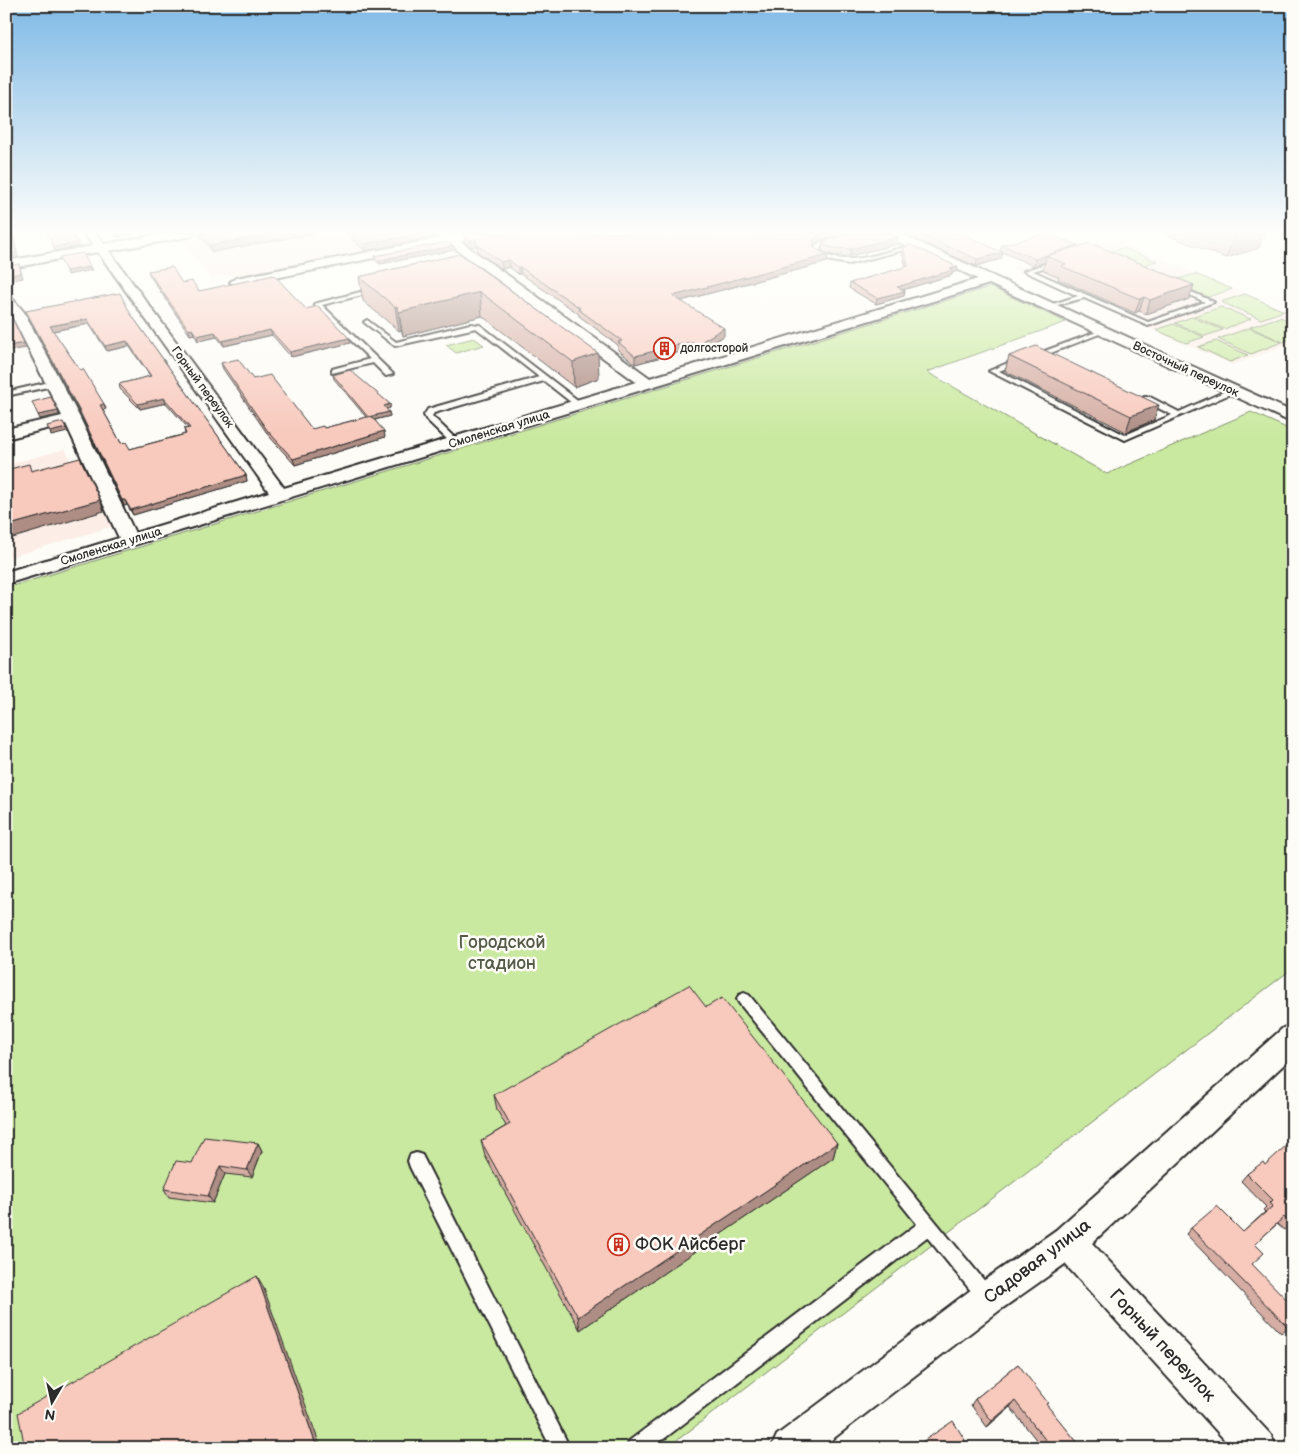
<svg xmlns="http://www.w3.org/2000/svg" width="1299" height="1454" viewBox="0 0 1299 1454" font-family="'Balsamiq Sans',sans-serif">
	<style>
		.built { fill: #fcede6 }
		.green { fill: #cae9a0; stroke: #7a8a66 }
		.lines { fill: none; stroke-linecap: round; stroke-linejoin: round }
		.lane-casing { stroke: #2b2b2b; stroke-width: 4 }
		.street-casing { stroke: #2b2b2b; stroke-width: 4 }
		.lane { fill: #fdfcf7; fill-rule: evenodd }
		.street { fill: #fdfcf7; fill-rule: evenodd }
		.wall { fill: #d5ada3; stroke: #2b2b2b; fill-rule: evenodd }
		.shaded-wall { fill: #ae8d84; stroke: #2b2b2b }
		.building { fill: #f8c9bd; stroke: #2b2b2b; fill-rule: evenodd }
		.labels { text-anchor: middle; stroke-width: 5; stroke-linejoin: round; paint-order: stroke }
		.far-poi-label { font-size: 12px; fill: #2b2b2b; stroke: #fdfcf7; text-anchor: start }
		.far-street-label { font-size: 12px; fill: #2b2b2b; stroke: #fdfcf7 }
		.near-park-label { font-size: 18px; fill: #535a48; stroke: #fdfcf7 }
		.near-poi-label { font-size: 18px; fill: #2b2b2b; stroke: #fdfcf7; text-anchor: start }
		.near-street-label { font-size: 18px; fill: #2b2b2b; stroke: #fdfcf7 }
	</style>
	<rect width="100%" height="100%" fill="#fdfcf7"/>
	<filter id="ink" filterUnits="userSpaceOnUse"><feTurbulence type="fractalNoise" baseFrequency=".02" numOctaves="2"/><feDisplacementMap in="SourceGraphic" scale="10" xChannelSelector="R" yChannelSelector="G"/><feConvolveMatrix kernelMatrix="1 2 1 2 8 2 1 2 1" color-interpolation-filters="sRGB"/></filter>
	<g filter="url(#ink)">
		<g class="built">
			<polygon points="221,233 371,233 388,247 234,278 231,274 211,278 181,240"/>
			<polygon points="1111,239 1293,313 1293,343 1233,365 1011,268"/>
			<polygon points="65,449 71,461 80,459 114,526 6,558 6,465"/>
		</g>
		<g class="green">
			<polygon points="1123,248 1157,261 1134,268 1100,254"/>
			<polygon points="1195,274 1232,289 1208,297 1171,281"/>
			<polygon points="990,287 1066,322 927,372 1107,474 1251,412 1293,431 1293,968 667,1448 6,1448 6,588"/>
			<polygon points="1245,294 1284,311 1261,319 1221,302"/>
			<polygon points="1221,307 1251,319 1224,329 1194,316"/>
			<polygon points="1192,317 1223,330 1205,336 1175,323"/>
			<polygon points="1280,317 1293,322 1293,338 1283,342 1250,327"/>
			<polygon points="1173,324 1204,337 1186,343 1156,330"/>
			<polygon points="1249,328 1282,342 1251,354 1218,339"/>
			<polygon points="474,338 484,345 456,353 446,345"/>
			<polygon points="1216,341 1248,355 1230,362 1198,347"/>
		</g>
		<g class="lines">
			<defs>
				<g id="lane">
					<path d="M 836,238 L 839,240 L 838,241 L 823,245 L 820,248 L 821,253 C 850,268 886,251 916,244 L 919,246 L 849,264 L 826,260 L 816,255 L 814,248 L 819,243 Z"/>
					<polygon points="1057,260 1060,262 1059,263 1033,271 1148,322 1205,302 1176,289 1176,287 1180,287 1214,302 1148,326 1084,298 1050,307 1050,305 1078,296 1024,271"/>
					<polygon points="376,288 378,289 378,291 322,305 393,374 386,376 373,363 332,373 332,369 370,359 314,304"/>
					<polygon points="367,320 396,342 470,324 480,325 584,405 577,407 544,381 434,413 432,416 459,442 452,444 426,419 424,415 428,409 539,377 476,328 395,346 365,323 364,322"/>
					<polygon points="1102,330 1107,331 1038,358 1031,356"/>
					<polygon points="1017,359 1024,361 999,371 1125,435 1172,415 1144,401 1144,397 1150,397 1179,412 1230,389 1237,391 1125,440 989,371"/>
					<polygon points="54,381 57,381 57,385 6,396 6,392"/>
					<polygon points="744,993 749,995 992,1290 995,1296 992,1302 986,1305 980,1302 927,1237 652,1448 627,1448 629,1441 917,1224 739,1003 737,999 739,995"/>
					<polygon points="416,1153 422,1155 570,1448 551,1448 410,1167 408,1161 410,1155"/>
				</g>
				<g id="street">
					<polygon points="84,233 96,233 104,244 170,233 194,233 192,236 188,237 109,251 284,488 636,382 448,243 236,286 230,282 236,278 440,238 435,233 448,233 452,235 466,233 488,233 486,236 460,241 650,378 978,279 885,236 883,233 898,233 1293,412 1293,423 989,284 6,584 6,572 119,538 66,424 6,439 6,429 62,416 11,314 6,308 6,296 11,297 24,312 80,418 135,533 269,492 98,252 6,269 6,261 93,246"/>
					<polygon points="1293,1024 1293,1056 1092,1243 1271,1435 1277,1448 1232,1448 1065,1264 1000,1310 821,1448 771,1448 777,1435 976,1286 1056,1230 1283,1028"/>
				</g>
			</defs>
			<use href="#lane" class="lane-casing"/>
			<use href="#street" class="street-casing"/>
			<use href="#lane" class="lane"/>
			<use href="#street" class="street"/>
		</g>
		<g class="wall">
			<polygon points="198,233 316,233 212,252"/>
			<polygon points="345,233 436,233 436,237 365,251"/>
			<polygon points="478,233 889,233 898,237 897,244 850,256 833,255 823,252 822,249 823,242 849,233 818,241 814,246 814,248 827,262 681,301 724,336 699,351 684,351 635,364 618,350 618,345 579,316 579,314 521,274 518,274 509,267 502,269 478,252 477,246 471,247 465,242 464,235"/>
			<polygon points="901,233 962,233 1001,259 976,266"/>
			<polygon points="1162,233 1264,233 1259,248 1226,258"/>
			<polygon points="1002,245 1077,247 1189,299 1146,314 1139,311 1135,313 1058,279 1059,277 1043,270 1045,262 1034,266 1000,251"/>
			<polygon points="454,246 454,250 380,264 375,260 375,256"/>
			<polygon points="903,247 957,271 952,273 952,275 902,290 905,291 904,296 876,304 849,288 850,283 906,267 902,252"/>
			<polygon points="460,254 599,378 574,387 482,316 403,336 401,330 399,331 363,301 359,277"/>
			<polygon points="148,271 182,283 199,291 306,309 349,338 350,343 291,357 272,335 224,346 217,337 198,341 194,334 190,335 150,276"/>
			<path d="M 26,311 L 130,313 L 246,475 L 247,481 L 133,515 L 127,505 L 124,506 L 82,417 ZM 89,324 L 107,351 L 129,346 L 150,376 L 119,384 L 120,389 L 140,409 L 166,403 L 188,428 L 184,429 L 185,434 L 130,449 L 121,443 L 103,410 L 106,409 L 104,404 L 53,331 Z"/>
			<polygon points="1009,356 1154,420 1126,432 1005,371"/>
			<polygon points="221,363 253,379 312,429 324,428 366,417 334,379 333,375 390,404 390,408 386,409 389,412 390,416 375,420 385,437 295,465 269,436 223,369"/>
			<polygon points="706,1007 837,1143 833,1158 580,1330 485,1156 481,1141 506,1126 497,1110 494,1095"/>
			<polygon points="258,1143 262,1151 252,1177 225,1174 213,1203 169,1197 164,1189 192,1163"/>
			<polygon points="1293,1146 1293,1223 1284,1230 1277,1224 1255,1244 1252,1265 1293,1323 1281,1333 1186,1234 1191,1228 1243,1232 1265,1212 1263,1210 1266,1207 1241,1181 1247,1174 1265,1165"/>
			<polygon points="1018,1364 1046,1405 1082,1448 1042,1447 1010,1407 987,1427 971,1405 975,1399"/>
		</g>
		<g class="shaded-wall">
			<polygon points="12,233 13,233 18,257 6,259 6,255"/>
			<polygon points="115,233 135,233 135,234 116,237"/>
			<polygon points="278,233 316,233 212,252 210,245"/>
			<polygon points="423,233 436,233 436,237 365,251 364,244"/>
			<polygon points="827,233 849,233 818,241 813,247 813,240 819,235"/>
			<polygon points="1235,233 1264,233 1259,248 1226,258"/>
			<polygon points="898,237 897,244 850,256 851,249"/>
			<polygon points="476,239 477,246 471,247 470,240"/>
			<polygon points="78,243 79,246 55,251 54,247"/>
			<polygon points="1078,245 1076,252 1046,256 1045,262 1034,266 1035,259"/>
			<polygon points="454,246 454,250 380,264 379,260"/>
			<polygon points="1003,253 1001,259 976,266 977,259"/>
			<polygon points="828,255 827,262 673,303 673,296"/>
			<polygon points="509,260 509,267 502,269 501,262"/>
			<polygon points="19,264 23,278 6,281 6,276"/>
			<polygon points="90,267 92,270 67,275 66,271"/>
			<polygon points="518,267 520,267 521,274 518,274"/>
			<polygon points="958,267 957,271 952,273 952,275 896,292 897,287"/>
			<polygon points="1194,285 1189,299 1146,314 1150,300"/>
			<polygon points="905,291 904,296 876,304 877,298"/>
			<polygon points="480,292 482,316 403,336 399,312"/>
			<polygon points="1144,297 1139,311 1135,313 1140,299"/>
			<polygon points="397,306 401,330 399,331 395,307"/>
			<polygon points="87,319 89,324 52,331 50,326"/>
			<polygon points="724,328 724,336 699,351 699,343"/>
			<polygon points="192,329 194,334 190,335 189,330"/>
			<polygon points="270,330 272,335 224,346 222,341"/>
			<polygon points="215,332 217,337 198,341 197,336"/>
			<polygon points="349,338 350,343 291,357 290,352"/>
			<polygon points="127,341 129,346 107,351 105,346"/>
			<polygon points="24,343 26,348 9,351 7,346"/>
			<polygon points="685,343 684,351 635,364 635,356"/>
			<polygon points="598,353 599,378 574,387 573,362"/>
			<polygon points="164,398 166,403 140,409 138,404"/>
			<polygon points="104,404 106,409 102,410 100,405"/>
			<polygon points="390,404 390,408 384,410 384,406"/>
			<polygon points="1159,405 1154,420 1126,432 1131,416"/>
			<polygon points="58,411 59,415 40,419 38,415"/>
			<polygon points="389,412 390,416 370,421 369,417"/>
			<polygon points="66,428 68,432 51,436 50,432"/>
			<polygon points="384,431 385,437 295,465 293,459"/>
			<polygon points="246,475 247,481 133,515 131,510"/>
			<polygon points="100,500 104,511 6,540 6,526"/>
			<polygon points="122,500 125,500 127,505 124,506"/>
			<polygon points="258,1143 262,1151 252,1177 247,1170"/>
			<polygon points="837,1143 833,1158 580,1330 578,1317"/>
			<polygon points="220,1166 225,1174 213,1203 208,1196"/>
			<polygon points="257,1276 263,1286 321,1448 317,1448"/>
			<polygon points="1015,1401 1010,1407 987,1427 992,1421"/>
		</g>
		<g class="building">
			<polygon points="6,233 12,233 16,253 6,255"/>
			<polygon points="47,233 71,233 78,243 54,247"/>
			<polygon points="201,233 278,233 210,245"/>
			<polygon points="351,233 423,233 364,244"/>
			<polygon points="478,233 827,233 819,235 813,240 814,248 828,255 673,296 724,328 699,343 685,343 635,356 618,342 622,341 578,309 580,308 520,267 518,267 509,260 501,262 477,245 476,239 470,240 464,235"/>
			<polygon points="851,233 889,233 898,237 851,249 833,248 823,245 823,242"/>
			<polygon points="917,233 962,233 1003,253 977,259"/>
			<polygon points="1046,233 1078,245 1035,259 1002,245"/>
			<polygon points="447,242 454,246 379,260 375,256"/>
			<polygon points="1090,243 1194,285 1150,300 1144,297 1140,299 1061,266 1066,264 1046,256"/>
			<polygon points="911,245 958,267 950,269 953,270 897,287 905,291 877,298 850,283 908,266 903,247"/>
			<polygon points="83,253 90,267 66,271 59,257"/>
			<polygon points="460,254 598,353 573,362 480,292 399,312 397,306 395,307 359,277"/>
			<polygon points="19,264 21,273 6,276 6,266"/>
			<polygon points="172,267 182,283 192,281 199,291 274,275 306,309 318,306 349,338 290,352 270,330 222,341 215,332 197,336 192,329 189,330 148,271"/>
			<path d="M 120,293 L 130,313 L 246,475 L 131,510 L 125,500 L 122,500 L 80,412 L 26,311 ZM 87,319 L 105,346 L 127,341 L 151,376 L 119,384 L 138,404 L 164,398 L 190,428 L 184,429 L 186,434 L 130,449 L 126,442 L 121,443 L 100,405 L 104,404 L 83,369 L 80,370 L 50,326 Z"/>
			<polygon points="10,314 24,343 7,346 6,342 6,315"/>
			<polygon points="1036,346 1159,405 1131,416 1009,356"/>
			<polygon points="238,359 253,379 270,375 312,429 323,426 324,428 371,416 384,431 293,459 267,430 221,363"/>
			<polygon points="350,370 390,404 384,406 389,412 368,417 333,375"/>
			<polygon points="51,397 58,411 38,415 32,402"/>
			<polygon points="63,422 66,428 50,432 47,426"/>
			<polygon points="80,458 100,500 6,526 6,470 29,464 31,471"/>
			<polygon points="689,985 706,1007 722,998 837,1143 578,1317 481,1141 510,1124 494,1095"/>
			<polygon points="204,1137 258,1143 247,1170 220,1166 208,1196 164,1189 176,1161 192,1163"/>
			<polygon points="1289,1143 1293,1146 1293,1222 1291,1224 1284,1217 1255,1244 1264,1253 1252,1264 1293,1306 1293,1323 1288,1327 1191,1228 1217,1206 1243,1232 1273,1206 1270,1203 1273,1200 1247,1174 1263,1162 1265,1165"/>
			<polygon points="257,1276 317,1448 25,1448 18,1413"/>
			<polygon points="1018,1364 1048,1403 1046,1404 1082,1448 1041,1448 1047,1442 1015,1401 992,1421 975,1399"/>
			<polygon points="953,1421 970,1448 921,1448 919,1444"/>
		</g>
	</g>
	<linearGradient id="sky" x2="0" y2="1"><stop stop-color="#7fbae6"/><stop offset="0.53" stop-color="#fefefb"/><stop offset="1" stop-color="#fefefb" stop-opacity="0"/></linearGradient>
	<rect width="1299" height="436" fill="url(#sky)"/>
	<defs>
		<symbol id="building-ring" viewBox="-11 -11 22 22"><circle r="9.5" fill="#fdfcf7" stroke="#c8321e" stroke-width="1.5"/><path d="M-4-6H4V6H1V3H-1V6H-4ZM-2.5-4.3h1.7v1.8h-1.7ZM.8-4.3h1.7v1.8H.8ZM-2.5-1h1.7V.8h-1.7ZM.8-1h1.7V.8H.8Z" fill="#c8321e"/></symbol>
	</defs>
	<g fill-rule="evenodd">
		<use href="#building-ring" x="652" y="336" width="25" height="25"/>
		<use href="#building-ring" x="606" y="1232" width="25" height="25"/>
	</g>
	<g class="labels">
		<g class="far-poi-label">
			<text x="680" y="352">долгосторой</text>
		</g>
		<g class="far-street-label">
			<text transform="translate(1186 369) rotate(25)" y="4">Восточный переулок</text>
			<text transform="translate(203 387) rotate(54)" y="4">Горный переулок</text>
			<text transform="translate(499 429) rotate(-17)" y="4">Смоленская улица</text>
			<text transform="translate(111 546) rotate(-17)" y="4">Смоленская улица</text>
		</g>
		<g class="near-park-label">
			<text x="502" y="948">Городской<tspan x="502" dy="21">стадион</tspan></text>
		</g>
		<g class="near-poi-label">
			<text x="635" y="1250">ФОК Айсберг</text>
		</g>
		<g class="near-street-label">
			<text transform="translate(1037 1261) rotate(-37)" y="6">Садовая улица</text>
			<text transform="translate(1163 1345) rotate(47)" y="6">Горный переулок</text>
		</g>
	</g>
	<rect width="1299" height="1454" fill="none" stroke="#fdfcf7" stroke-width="25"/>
	<rect x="12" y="12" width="1274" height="1429" fill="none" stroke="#2b2b2b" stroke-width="2" filter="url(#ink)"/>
	<g transform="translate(52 1402) rotate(189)" stroke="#fdfcf7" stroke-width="4" paint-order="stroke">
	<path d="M0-4L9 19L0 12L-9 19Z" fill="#2b2b2b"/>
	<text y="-8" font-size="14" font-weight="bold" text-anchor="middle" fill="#2b2b2b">N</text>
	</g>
</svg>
